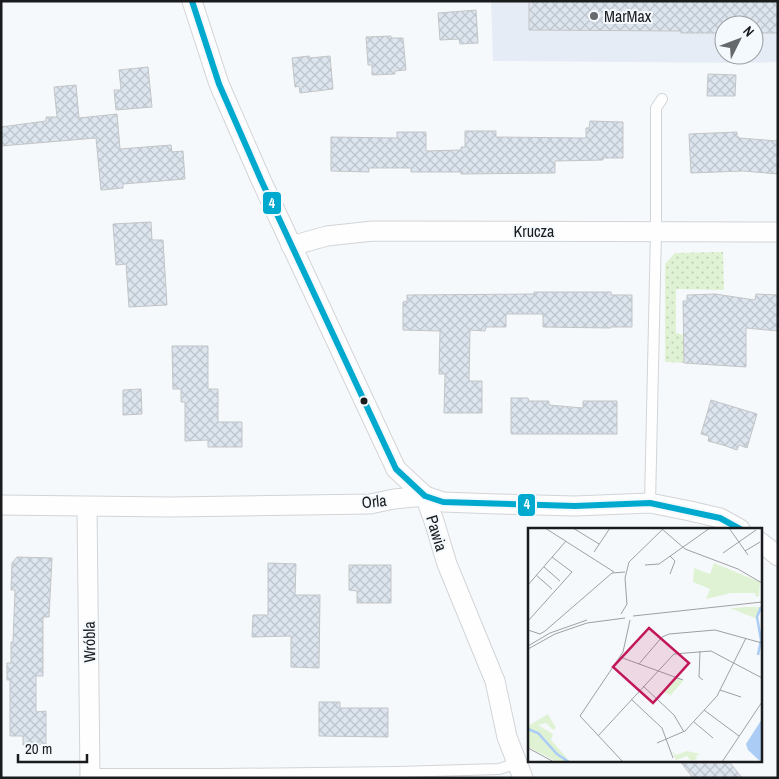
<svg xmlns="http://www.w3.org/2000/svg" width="779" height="779" viewBox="0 0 779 779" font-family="'Archivo Narrow',sans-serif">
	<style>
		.built { fill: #e5ecf5; fill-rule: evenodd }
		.grass { fill: url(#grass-dots) }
		.building { fill: url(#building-cross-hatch); stroke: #c3c5c7 }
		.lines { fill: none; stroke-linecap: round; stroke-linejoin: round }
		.service-casing { stroke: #d2d4d7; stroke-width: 12 }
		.minor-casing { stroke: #d2d4d7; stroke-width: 21 }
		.service { stroke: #fefeff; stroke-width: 10 }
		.minor { stroke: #fefeff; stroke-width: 19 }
		.bus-1-casing { stroke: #f4f9fe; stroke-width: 10 }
		.bus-1 { stroke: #00a9ce; stroke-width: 6 }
		.poi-dot { fill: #66696b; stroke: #f4f9fe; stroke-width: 2 }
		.bus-dot { fill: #191b1d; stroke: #f4f9fe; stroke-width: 2 }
		.labels { text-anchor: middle; stroke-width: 4; stroke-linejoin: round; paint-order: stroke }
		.poi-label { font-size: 16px; fill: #191b1d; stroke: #f4f9fe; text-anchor: start }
		.street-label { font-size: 16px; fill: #191b1d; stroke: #f4f9fe }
		.inset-river { fill: none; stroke: #abcdf5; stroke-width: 2.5 }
		.inset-road { fill: none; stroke: #9ea0a3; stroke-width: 1 }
		.view { fill: #c2185b; fill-opacity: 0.15; stroke: #c2185b; stroke-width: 2.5 }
		.inset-edge { fill: none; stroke: #191b1d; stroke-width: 2.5 }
		.line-badge { stroke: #f4f9fe; stroke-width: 2 }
		.badge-label { font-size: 14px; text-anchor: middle; font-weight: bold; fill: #fff }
	</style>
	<defs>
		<pattern id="grass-dots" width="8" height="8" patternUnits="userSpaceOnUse" patternTransform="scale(1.25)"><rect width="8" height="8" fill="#e0f2d4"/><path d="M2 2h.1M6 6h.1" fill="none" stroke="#c0cfb6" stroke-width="1.8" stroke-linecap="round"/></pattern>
		<pattern id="building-cross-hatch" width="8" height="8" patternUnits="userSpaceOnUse" patternTransform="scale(1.25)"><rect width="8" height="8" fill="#dce5ee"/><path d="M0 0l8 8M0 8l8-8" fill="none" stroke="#bcc4cc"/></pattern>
	</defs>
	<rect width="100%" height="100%" fill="#f6f9fc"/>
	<path class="built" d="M 491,1 L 778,1 L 778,62 L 741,63 L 493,61 ZM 724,25 L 754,25 L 754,55 L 724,55 Z"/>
	<polygon class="grass" points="723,252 724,290 676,289 676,333 696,338 694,363 665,362 665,264 675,253"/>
	<g class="building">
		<polygon points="529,1 778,1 778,33 754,33 754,25 724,25 724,33 681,33 681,31 529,30"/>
		<polygon points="476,10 478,43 460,44 459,39 440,40 438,13"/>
		<polygon points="391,36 391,38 403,38 406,70 395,71 395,74 372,75 372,65 368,65 366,37"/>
		<polygon points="309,56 310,58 330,56 333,89 300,93 299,86 295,87 292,58"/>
		<polygon points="148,67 152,107 116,110 114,90 121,90 119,70"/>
		<polygon points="708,74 736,75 735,96 707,96"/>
		<polygon points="76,85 79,118 117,114 120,149 171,145 172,152 183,151 185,179 123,184 123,188 101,190 96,138 1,146 1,127 46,121 46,117 57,117 54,87"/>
		<polygon points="590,121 623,122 623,158 603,158 603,160 555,161 555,173 461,174 461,172 411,172 411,168 369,168 369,172 331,171 331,137 397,138 397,132 426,132 426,151 461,150 461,147 465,147 465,131 496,131 496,137 586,138 586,128 589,128"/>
		<polygon points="737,132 737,137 739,137 739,138 778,141 778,174 743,171 691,173 689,134"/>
		<polygon points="151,222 152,240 163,240 167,305 129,307 126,264 116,265 113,224"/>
		<polygon points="534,292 611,292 611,295 632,295 632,327 611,327 611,328 543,327 543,314 506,314 506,327 486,327 485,331 470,330 469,381 482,381 482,413 444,413 445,374 439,374 440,331 403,330 403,302 407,301 407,295 534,294"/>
		<polygon points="715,294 755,300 756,294 778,295 778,331 746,328 746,367 684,363 683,301 687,301 687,295"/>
		<polygon points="172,346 208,346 208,389 218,389 218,422 242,422 242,447 208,447 208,440 185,441 185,402 181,402 181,389 173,389"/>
		<polygon points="141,389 142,414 123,415 123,390"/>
		<polygon points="511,398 528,398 529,401 549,401 549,405 583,408 583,401 617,401 617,434 511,434"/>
		<polygon points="711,400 757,414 747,448 739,445 737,450 723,445 708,441 709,436 701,434"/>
		<polygon points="17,557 52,558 49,617 43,617 43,676 36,676 36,712 46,711 46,744 23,745 23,736 10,736 10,680 7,680 7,663 11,663 11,642 13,642 15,590 11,590 12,563"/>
		<polygon points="268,563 296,564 295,595 320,595 319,668 291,667 291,636 252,637 253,615 268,615"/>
		<polygon points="349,565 391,565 391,603 357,603 357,591 349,590"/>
		<polygon points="319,702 340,702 340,708 388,708 388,737 319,736"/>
		<polygon points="679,760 728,760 742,778 693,778"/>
	</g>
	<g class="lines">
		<defs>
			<g id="service">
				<polyline points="650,503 656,232 656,108 662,99"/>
				<polyline points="90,774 223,774 398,772 499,769 518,763"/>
			</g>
			<g id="minor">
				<polyline points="192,1 219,84 261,180 396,469 425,496 434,521 447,564 495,681 507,737 523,778"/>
				<polyline points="291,246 327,236 373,231 778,232"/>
				<polyline points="1,505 171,507 370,504 394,499 425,496 443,502 497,504 575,506 650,503 690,511 720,518 740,529"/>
				<polyline points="87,507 90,778"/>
				<polyline points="760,542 778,556"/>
			</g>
		</defs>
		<use href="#service" class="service-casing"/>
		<use href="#minor" class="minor-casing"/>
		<use href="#service" class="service"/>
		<use href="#minor" class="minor"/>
		<defs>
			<polyline id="bus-1" points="192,1 219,84 261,180 396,469 425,496 443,502 575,506 650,503 720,518 740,529"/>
		</defs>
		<use href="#bus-1" class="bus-1-casing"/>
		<use href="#bus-1" class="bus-1"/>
	</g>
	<circle class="poi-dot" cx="594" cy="16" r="5"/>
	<circle class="bus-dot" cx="364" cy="401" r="4.5"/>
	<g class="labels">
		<g class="poi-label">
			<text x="604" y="22">MarMax</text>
		</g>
		<g class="street-label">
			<text x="534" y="237">Krucza</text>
			<text transform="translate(374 501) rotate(-6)" y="6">Orla</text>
			<text transform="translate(437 533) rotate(73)" y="6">Pawia</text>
			<text transform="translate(89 642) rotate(-91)" y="6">Wróbla</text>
		</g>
	</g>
	<g transform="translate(528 528)">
		<rect width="234" height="234" fill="#f6f9fc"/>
		<path d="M 149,149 L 155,153 L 143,167 L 135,164 Z" fill="#e0f2d4"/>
		<path d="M 219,79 L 234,79 L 229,91 L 202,80 ZM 20,186 L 28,200 L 25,202 L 18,195 L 10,197 L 25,206 L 23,212 L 39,230 L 39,234 L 29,234 L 0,219 L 0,198 ZM 144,223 L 148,227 L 159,223 L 172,226 L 168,228 L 169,231 L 163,233 L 159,228 L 148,232 Z" fill="#e0f2d4"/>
		<path d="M 186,35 L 232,54 L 231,68 L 228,69 L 227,65 L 203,65 L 178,71 L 182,61 L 165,54 L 166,40 L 182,46 Z" fill="#e0f2d4"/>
		<path d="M 234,191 L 234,234 L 233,234 L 220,222 L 218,216 Z" fill="#abcdf5"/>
		<path class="inset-river" d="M 230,127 L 233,112 L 229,89 L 233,79M 0,201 L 10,205 L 29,226 L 41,234"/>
		<path class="inset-road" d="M 17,0 L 86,44M 45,0 L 71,16M 201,0 L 220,27M 134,1 L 157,21 L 210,41 L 234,55M 217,23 L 232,14M 66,24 L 82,0M 195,25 L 228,2M 142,28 L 147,33 L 142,46M 117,37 L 131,36 L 182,0M 16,39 L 32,53M 8,47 L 24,61M 0,57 L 38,13M 93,86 L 99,76 L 97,50 L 101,34 L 136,0M 105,88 L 234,74M 0,93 L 44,44 L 24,29M 0,102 L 12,106 L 17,103 L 84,45 L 97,44M 0,118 L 22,105 L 59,92M 0,121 L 27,106 L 59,95 L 97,90M 172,123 L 171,149 L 175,152M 92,129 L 155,152M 111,136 L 134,109 L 141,106 L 187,102 L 234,115M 115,158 L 146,187 L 156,204M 192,162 L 213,169M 103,171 L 134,200 L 145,230M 176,182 L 211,208M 166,194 L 185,210M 70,208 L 146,126 L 183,123 L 234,150M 129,215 L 157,203 L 189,168 L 218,110M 0,220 L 26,234M 95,234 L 52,188 L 95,124 L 102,92M 194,234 L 234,174"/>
		<path class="view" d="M 121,100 L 161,135 L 125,175 L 85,139 Z"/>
		<rect width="234" height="234" class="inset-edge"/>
	</g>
	<g class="line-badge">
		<rect x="262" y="191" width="20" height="24" rx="5" fill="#00a9ce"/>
		<rect x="517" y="493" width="19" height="24" rx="5" fill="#00a9ce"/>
	</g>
	<g class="badge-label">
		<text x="272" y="208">4</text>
		<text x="527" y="509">4</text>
	</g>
	<rect width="779" height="779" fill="none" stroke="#191b1d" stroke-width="5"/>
	<g transform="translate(739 40) rotate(48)"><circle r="24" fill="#f4f9fe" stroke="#9ca0a4"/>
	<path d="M0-4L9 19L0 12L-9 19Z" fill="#66696b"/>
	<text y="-8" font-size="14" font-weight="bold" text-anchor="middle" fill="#191b1d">N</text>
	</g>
	<path d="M18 754v8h69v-8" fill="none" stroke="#191b1d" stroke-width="2.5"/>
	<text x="25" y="754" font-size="15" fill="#191b1d" stroke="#f4f9fe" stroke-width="4" paint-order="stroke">20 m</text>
</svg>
